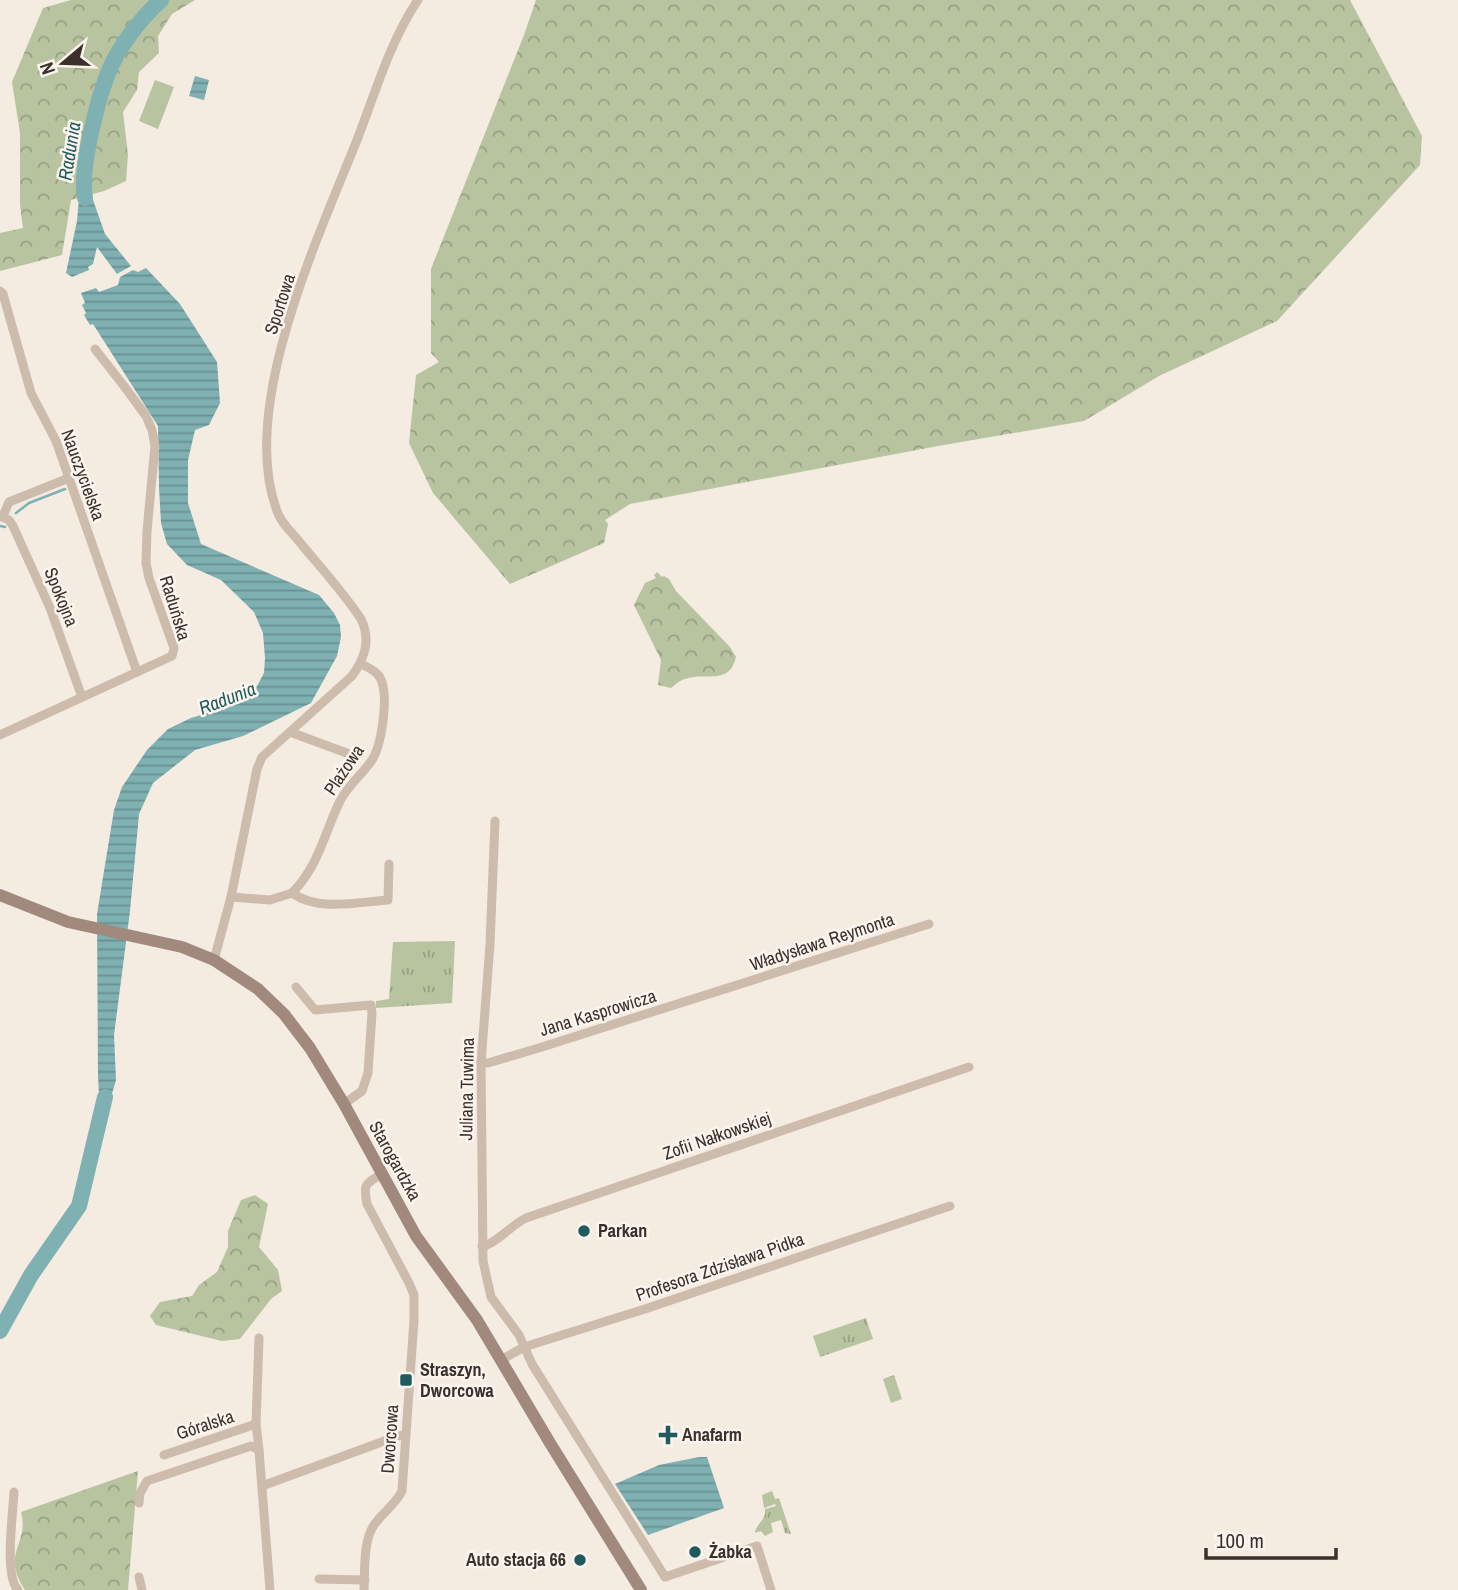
<svg xmlns="http://www.w3.org/2000/svg" width="1458" height="1590" viewBox="0 0 1458 1590" font-family="'Archivo Narrow',sans-serif">
	<style>
		.grass { fill: url(#grass-tufts) }
		.forest { fill: url(#forest-crowns) }
		.pitch { fill: #b8c4a0 }
		.water { fill: url(#water-rules) }
		.lines { fill: none; stroke-linecap: round; stroke-linejoin: round }
		.stream { stroke: #7fb0b2; stroke-width: 2.5 }
		.river { stroke: #7fb0b2; stroke-width: 16 }
		.minor { stroke: #cdbbac; stroke-width: 9 }
		.secondary { stroke: #a18a7d; stroke-width: 12 }
		.poi-dot { fill: #1f5a5e; stroke: #fbf5ee; stroke-width: 2.5 }
		.labels { text-anchor: middle; stroke-width: 5; stroke-linejoin: round; paint-order: stroke }
		.street-label { font-size: 18px; fill: #3b302b; stroke: #fbf5ee }
		.poi-label { font-size: 18px; font-weight: bold; fill: #3b302b; stroke: #fbf5ee; text-anchor: start }
		.water-label { font-size: 19px; font-style: italic; fill: #1f5a5e; stroke: #fbf5ee }
	</style>
	<defs>
		<pattern id="grass-tufts" width="24" height="20" patternUnits="userSpaceOnUse" patternTransform="scale(1.75)"><rect width="24" height="20" fill="#b8c4a0"/><path d="M3 7l-1-3M5 7V3M7 7l1-3M15 17l-1-3M17 17v-4M19 17l1-3" fill="none" stroke="#97a083"/></pattern>
		<pattern id="forest-crowns" width="20" height="18" patternUnits="userSpaceOnUse" patternTransform="scale(1.75)"><rect width="20" height="18" fill="#b8c4a0"/><path d="M2 6a3 3 0 1 1 6 0M12 15a3 3 0 1 1 6 0" fill="none" stroke="#97a083"/></pattern>
		<pattern id="water-rules" width="6" height="5" patternUnits="userSpaceOnUse" patternTransform="scale(1.75)"><rect width="6" height="5" fill="#7fb0b2"/><path d="M0 2.5h6" fill="none" stroke="#699091"/></pattern>
	</defs>
	<rect width="100%" height="100%" fill="#f4ebe1"/>
	<g class="grass">
		<polygon points="455,941 452,1003 376,1008 376,1001 389,999 393,942"/>
		<polygon points="866,1318 873,1339 820,1357 813,1336"/>
		<polygon points="894,1375 902,1399 891,1403 883,1379"/>
		<path d="M 772,1491 L 775,1499 L 779,1498 L 791,1534 L 785,1533 L 781,1520 L 771,1523 L 773,1532 L 765,1536 L 761,1531 L 755,1533 C 756,1523 767,1520 765,1509 L 776,1506 L 775,1504 L 764,1508 L 762,1495 Z"/>
	</g>
	<g class="forest">
		<polygon points="71,0 195,0 172,14 158,36 159,53 139,72 137,90 123,112 128,155 126,181 104,191 71,200 62,255 0,271 0,233 23,228 20,205 20,133 12,82 43,8"/>
		<polygon points="536,0 1350,0 1422,136 1420,165 1277,321 1159,376 1084,421 938,446 630,504 605,520 608,524 604,543 510,584 433,493 409,443 416,375 439,362 431,353 431,269 524,35"/>
		<path d="M 657,572 L 662,577 L 664,576 L 669,579 L 676,591 L 730,647 L 736,657 C 729,687 704,671 685,679 C 680,680 675,685 671,688 L 658,685 L 661,660 L 634,605 L 645,583 L 656,578 L 654,575 Z"/>
		<polygon points="255,1195 268,1204 259,1247 278,1270 282,1291 271,1299 240,1339 222,1341 156,1325 150,1316 160,1302 192,1296 199,1285 217,1272 228,1247 228,1231 241,1200"/>
		<path d="M 138,1471 L 128,1590 L 25,1590 C 0,1552 30,1545 21,1512 Z"/>
	</g>
	<polygon class="pitch" points="155,80 174,87 158,129 139,121"/>
	<g class="water">
		<polygon points="195,76 209,80 204,100 189,96"/>
		<polygon points="81,176 89,177 92,197 105,234 131,266 117,274 97,247 93,264 88,267 89,270 72,277 66,273 77,221"/>
		<polygon points="146,268 180,304 217,362 220,403 209,425 195,430 188,460 188,503 201,544 319,595 334,613 340,625 341,637 337,656 311,703 243,736 195,750 153,783 139,814 130,911 114,1035 116,1080 101,1131 98,1076 97,914 114,810 122,787 147,750 168,729 191,718 233,705 256,688 264,673 265,658 263,633 254,612 221,580 187,565 167,544 161,523 159,487 158,426 93,324 90,325 84,315 86,313 82,305 85,303 81,293 96,288 99,292 118,285 120,277 133,270 138,272"/>
		<polygon points="699,1457 707,1457 724,1508 648,1535 615,1484 659,1465"/>
	</g>
	<g class="lines">
		<g class="stream">
			<polyline points="16,513 29,503 65,489"/>
			<polyline points="0,526 5,527"/>
		</g>
		<g class="river">
			<path d="M 85,198 C 79,169 100,87 114,60 C 125,39 143,16 161,0"/>
			<polyline points="0,1331 31,1275 79,1206 105,1097"/>
		</g>
		<g class="minor">
			<polyline points="0,291 3,294 31,393 56,441 137,672"/>
			<polyline points="0,516 9,520 13,526 50,608 82,697"/>
			<polyline points="3,516 9,502 69,478"/>
			<polyline points="290,732 352,755"/>
			<polyline points="0,735 172,656 174,648 149,578 146,563 147,531 155,446 152,430 146,416 124,386 95,349"/>
			<polyline points="495,821 490,944 481,1063 483,1261 491,1297 519,1335 532,1364 665,1577 757,1546 771,1590"/>
			<path d="M 292,893 C 318,867 324,835 339,803 C 347,786 362,775 372,760 C 382,744 390,691 379,676 C 375,670 367,667 361,664"/>
			<path d="M 231,897 L 270,900 L 292,893 C 319,912 358,902 388,900 L 389,864"/>
			<path d="M 214,960 L 231,897 L 257,769 L 262,757 L 352,676 C 365,658 371,640 361,619 C 344,593 322,569 302,545 C 294,534 281,524 277,511 C 238,408 318,238 357,140 C 375,94 390,41 418,0"/>
			<polyline points="296,987 315,1010 371,1005 372,1013 368,1073 362,1091 344,1104"/>
			<polyline points="481,1063 488,1063 542,1047 929,924"/>
			<path d="M 482,1246 C 495,1245 511,1225 526,1218 L 969,1067"/>
			<polyline points="501,1360 524,1347 645,1309 950,1206"/>
			<polyline points="256,1424 259,1338"/>
			<polyline points="164,1455 256,1424 259,1450"/>
			<polyline points="262,1486 398,1436 406,1435"/>
			<path d="M 14,1492 C 13,1513 4,1576 18,1590"/>
			<polyline points="139,1503 140,1493 147,1481 251,1446 259,1450 270,1590"/>
			<polyline points="139,1577 142,1590"/>
			<polyline points="319,1579 365,1580"/>
			<path d="M 364,1590 C 365,1570 363,1541 374,1525 C 383,1512 395,1505 402,1491 L 414,1320 L 414,1295 L 409,1283 L 367,1204 C 363,1184 365,1184 382,1174"/>
		</g>
		<polyline class="secondary" points="0,895 68,922 182,947 214,960 258,989 284,1014 310,1048 344,1104 416,1236 477,1320 550,1443 641,1590"/>
	</g>
	<g class="poi-dot">
		<circle cx="584" cy="1231" r="7"/>
		<rect x="399" y="1373" width="14" height="14" rx="3.5"/>
		<path d="M664.5 1424.5h7v7h7v7h-7v7h-7v-7h-7v-7h7z"/>
		<circle cx="695" cy="1552" r="7"/>
		<circle cx="580" cy="1560" r="7"/>
	</g>
	<g class="labels">
		<g class="street-label">
			<text transform="translate(280 304) rotate(-72)" y="6">Sportowa</text>
			<text transform="translate(83 475) rotate(70)" y="6">Nauczycielska</text>
			<text transform="translate(61 597) rotate(68)" y="6">Spokojna</text>
			<text transform="translate(175 608) rotate(73)" y="6">Raduńska</text>
			<text transform="translate(344 770) rotate(-56)" y="6">Plażowa</text>
			<text transform="translate(822 942) rotate(-18)" y="6">Władysława Reymonta</text>
			<text transform="translate(598 1013) rotate(-17)" y="6">Jana Kasprowicza</text>
			<text transform="translate(467 1089) rotate(-89)" y="6">Juliana Tuwima</text>
			<text transform="translate(717 1136) rotate(-19)" y="6">Zofii Nałkowskiej</text>
			<text transform="translate(395 1161) rotate(61)" y="6">Starogardzka</text>
			<text transform="translate(720 1267) rotate(-19)" y="6">Profesora Zdzisława Pidka</text>
			<text transform="translate(205 1425) rotate(-18)" y="6">Góralska</text>
			<text transform="translate(390 1439) rotate(-86)" y="6">Dworcowa</text>
		</g>
		<g class="poi-label">
			<text x="598" y="1237">Parkan</text>
			<text x="420" y="1376">Straszyn,<tspan x="420" dy="21">Dworcowa</tspan></text>
			<text x="682" y="1441">Anafarm</text>
			<text x="709" y="1558">Żabka</text>
			<text x="566" y="1566" text-anchor="end">Auto stacja 66</text>
		</g>
		<g class="water-label">
			<text transform="translate(69 151) rotate(-81)" y="7">Radunia</text>
			<text transform="translate(227 698) rotate(-21)" y="7">Radunia</text>
		</g>
	</g>
	<g transform="translate(63 63) rotate(251)" stroke="#fbf5ee" stroke-width="5" paint-order="stroke">
	<path d="M0-5L12 26L0 18L-12 26Z" fill="#3b302b"/>
	<text y="-10" font-size="19" font-weight="bold" text-anchor="middle" fill="#3b302b">N</text>
	</g>
	<path d="M1206 1548v10h130v-10" fill="none" stroke="#3b302b" stroke-width="3.5"/>
	<text x="1216" y="1548" font-size="21" fill="#3b302b" stroke="#fbf5ee" stroke-width="5" paint-order="stroke">100 m</text>
</svg>
